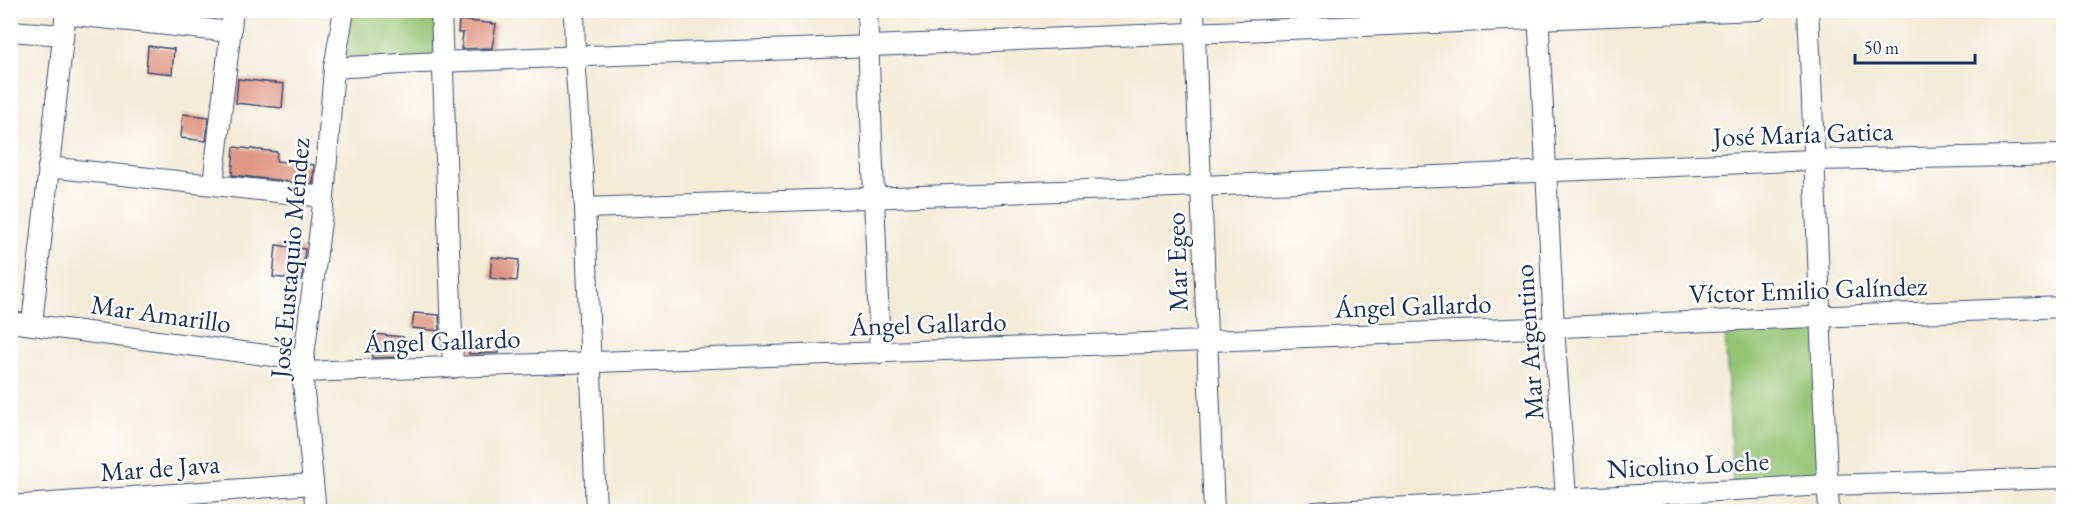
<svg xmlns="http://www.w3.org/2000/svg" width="2074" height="522" viewBox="0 0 2074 522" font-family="'EB Garamond',serif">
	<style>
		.green { fill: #93c271; stroke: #577868; stroke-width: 1.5 }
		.building { fill: #df9582 }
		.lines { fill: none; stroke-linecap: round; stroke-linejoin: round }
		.minor-casing { stroke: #3b4b70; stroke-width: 22 }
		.minor { stroke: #fff; stroke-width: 20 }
		.labels { text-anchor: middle; stroke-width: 5; stroke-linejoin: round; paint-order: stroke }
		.street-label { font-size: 27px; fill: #1b2f5e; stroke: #fff }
	</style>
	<rect width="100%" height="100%" fill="#fff"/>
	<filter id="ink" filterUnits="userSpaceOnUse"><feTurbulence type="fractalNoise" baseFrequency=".0167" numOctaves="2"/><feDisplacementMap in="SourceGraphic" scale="12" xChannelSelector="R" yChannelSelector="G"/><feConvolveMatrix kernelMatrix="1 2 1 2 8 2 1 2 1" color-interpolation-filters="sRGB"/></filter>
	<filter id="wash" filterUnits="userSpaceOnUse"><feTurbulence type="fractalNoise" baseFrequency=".008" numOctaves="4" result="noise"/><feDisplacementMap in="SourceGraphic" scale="24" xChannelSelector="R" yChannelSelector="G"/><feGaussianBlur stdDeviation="1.35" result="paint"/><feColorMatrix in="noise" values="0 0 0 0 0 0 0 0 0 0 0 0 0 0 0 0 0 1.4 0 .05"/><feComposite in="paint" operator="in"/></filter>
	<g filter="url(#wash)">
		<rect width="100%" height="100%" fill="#f3ebd6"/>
		<g class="green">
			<polygon points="346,11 439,11 442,59 335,67"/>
			<polygon points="1725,329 1820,331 1826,480 1733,484"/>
		</g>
		<g id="blocks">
			<g class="building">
				<polygon points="459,20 496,24 492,48 461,49 463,33 458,33"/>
				<polygon points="148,46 174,49 172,74 146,71"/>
				<polygon points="238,79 284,84 282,108 236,103"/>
				<polygon points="183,114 209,117 206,141 181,138"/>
				<polygon points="234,147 277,152 276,161 314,165 313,184 232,175"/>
				<polygon points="276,245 305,249 302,280 273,277"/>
				<polygon points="492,257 519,260 517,281 490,278"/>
				<polygon points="414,313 439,315 440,331 412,328"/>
				<polygon points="374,334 403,337 401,357 372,358"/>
				<polygon points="471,340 500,343 499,353 469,354"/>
			</g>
		</g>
	</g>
	<g filter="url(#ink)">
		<use href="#blocks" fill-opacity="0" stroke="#3b4b70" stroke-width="1.5"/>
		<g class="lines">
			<defs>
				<g id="minor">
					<polyline points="441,10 453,368"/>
					<polyline points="574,10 575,56 585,208 596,512"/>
					<polyline points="867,10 880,353"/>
					<polyline points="1194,10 1214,512"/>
					<polyline points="1538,10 1554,328 1567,512"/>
					<path d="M 1808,10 C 1816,177 1820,345 1829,512"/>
					<polyline points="65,14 231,32"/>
					<polyline points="10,31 63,35"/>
					<path d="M 334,68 C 512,56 691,54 870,46 C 1166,35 1461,21 1757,10"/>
					<polyline points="48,167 324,197"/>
					<polyline points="213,184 233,10"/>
					<polyline points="585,208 1201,186 1815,160 2064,155"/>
					<polyline points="10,322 304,360"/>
					<polyline points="32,324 66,10"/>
					<polyline points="302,372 1207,341 2064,307"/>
					<polyline points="10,506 313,484"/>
					<polyline points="316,512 302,372 324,197 334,68 344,10"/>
					<polyline points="1315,512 1828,485 2064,478"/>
				</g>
			</defs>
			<use href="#minor" class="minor-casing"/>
			<use href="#minor" class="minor"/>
		</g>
	</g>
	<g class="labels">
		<g class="street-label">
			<text transform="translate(1803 134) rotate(-2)" y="9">José María Gatica</text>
			<text transform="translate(290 258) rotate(-85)" y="9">José Eustaquio Méndez</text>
			<text transform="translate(1177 262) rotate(-92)" y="9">Mar Egeo</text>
			<text transform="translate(1808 290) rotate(-2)" y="9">Víctor Emilio Galíndez</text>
			<text transform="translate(1413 306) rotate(-2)" y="9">Ángel Gallardo</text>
			<text transform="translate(161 314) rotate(8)" y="9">Mar Amarillo</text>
			<text transform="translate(928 324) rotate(-2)" y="9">Ángel Gallardo</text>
			<text transform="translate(442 341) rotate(-2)" y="9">Ángel Gallardo</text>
			<text transform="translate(1529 342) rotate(-94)" y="9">Mar Argentino</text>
			<text transform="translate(1688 465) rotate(-3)" y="9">Nicolino Loche</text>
			<text transform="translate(160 468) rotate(-4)" y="9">Mar de Java</text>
		</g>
	</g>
	<rect width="2074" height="522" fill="none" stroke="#fff" stroke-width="36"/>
	<path d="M1855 54v9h120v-9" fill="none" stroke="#1b2f5e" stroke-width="3"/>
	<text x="1864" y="54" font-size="18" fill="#1b2f5e" stroke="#ffffff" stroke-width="4.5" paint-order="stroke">50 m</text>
</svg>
